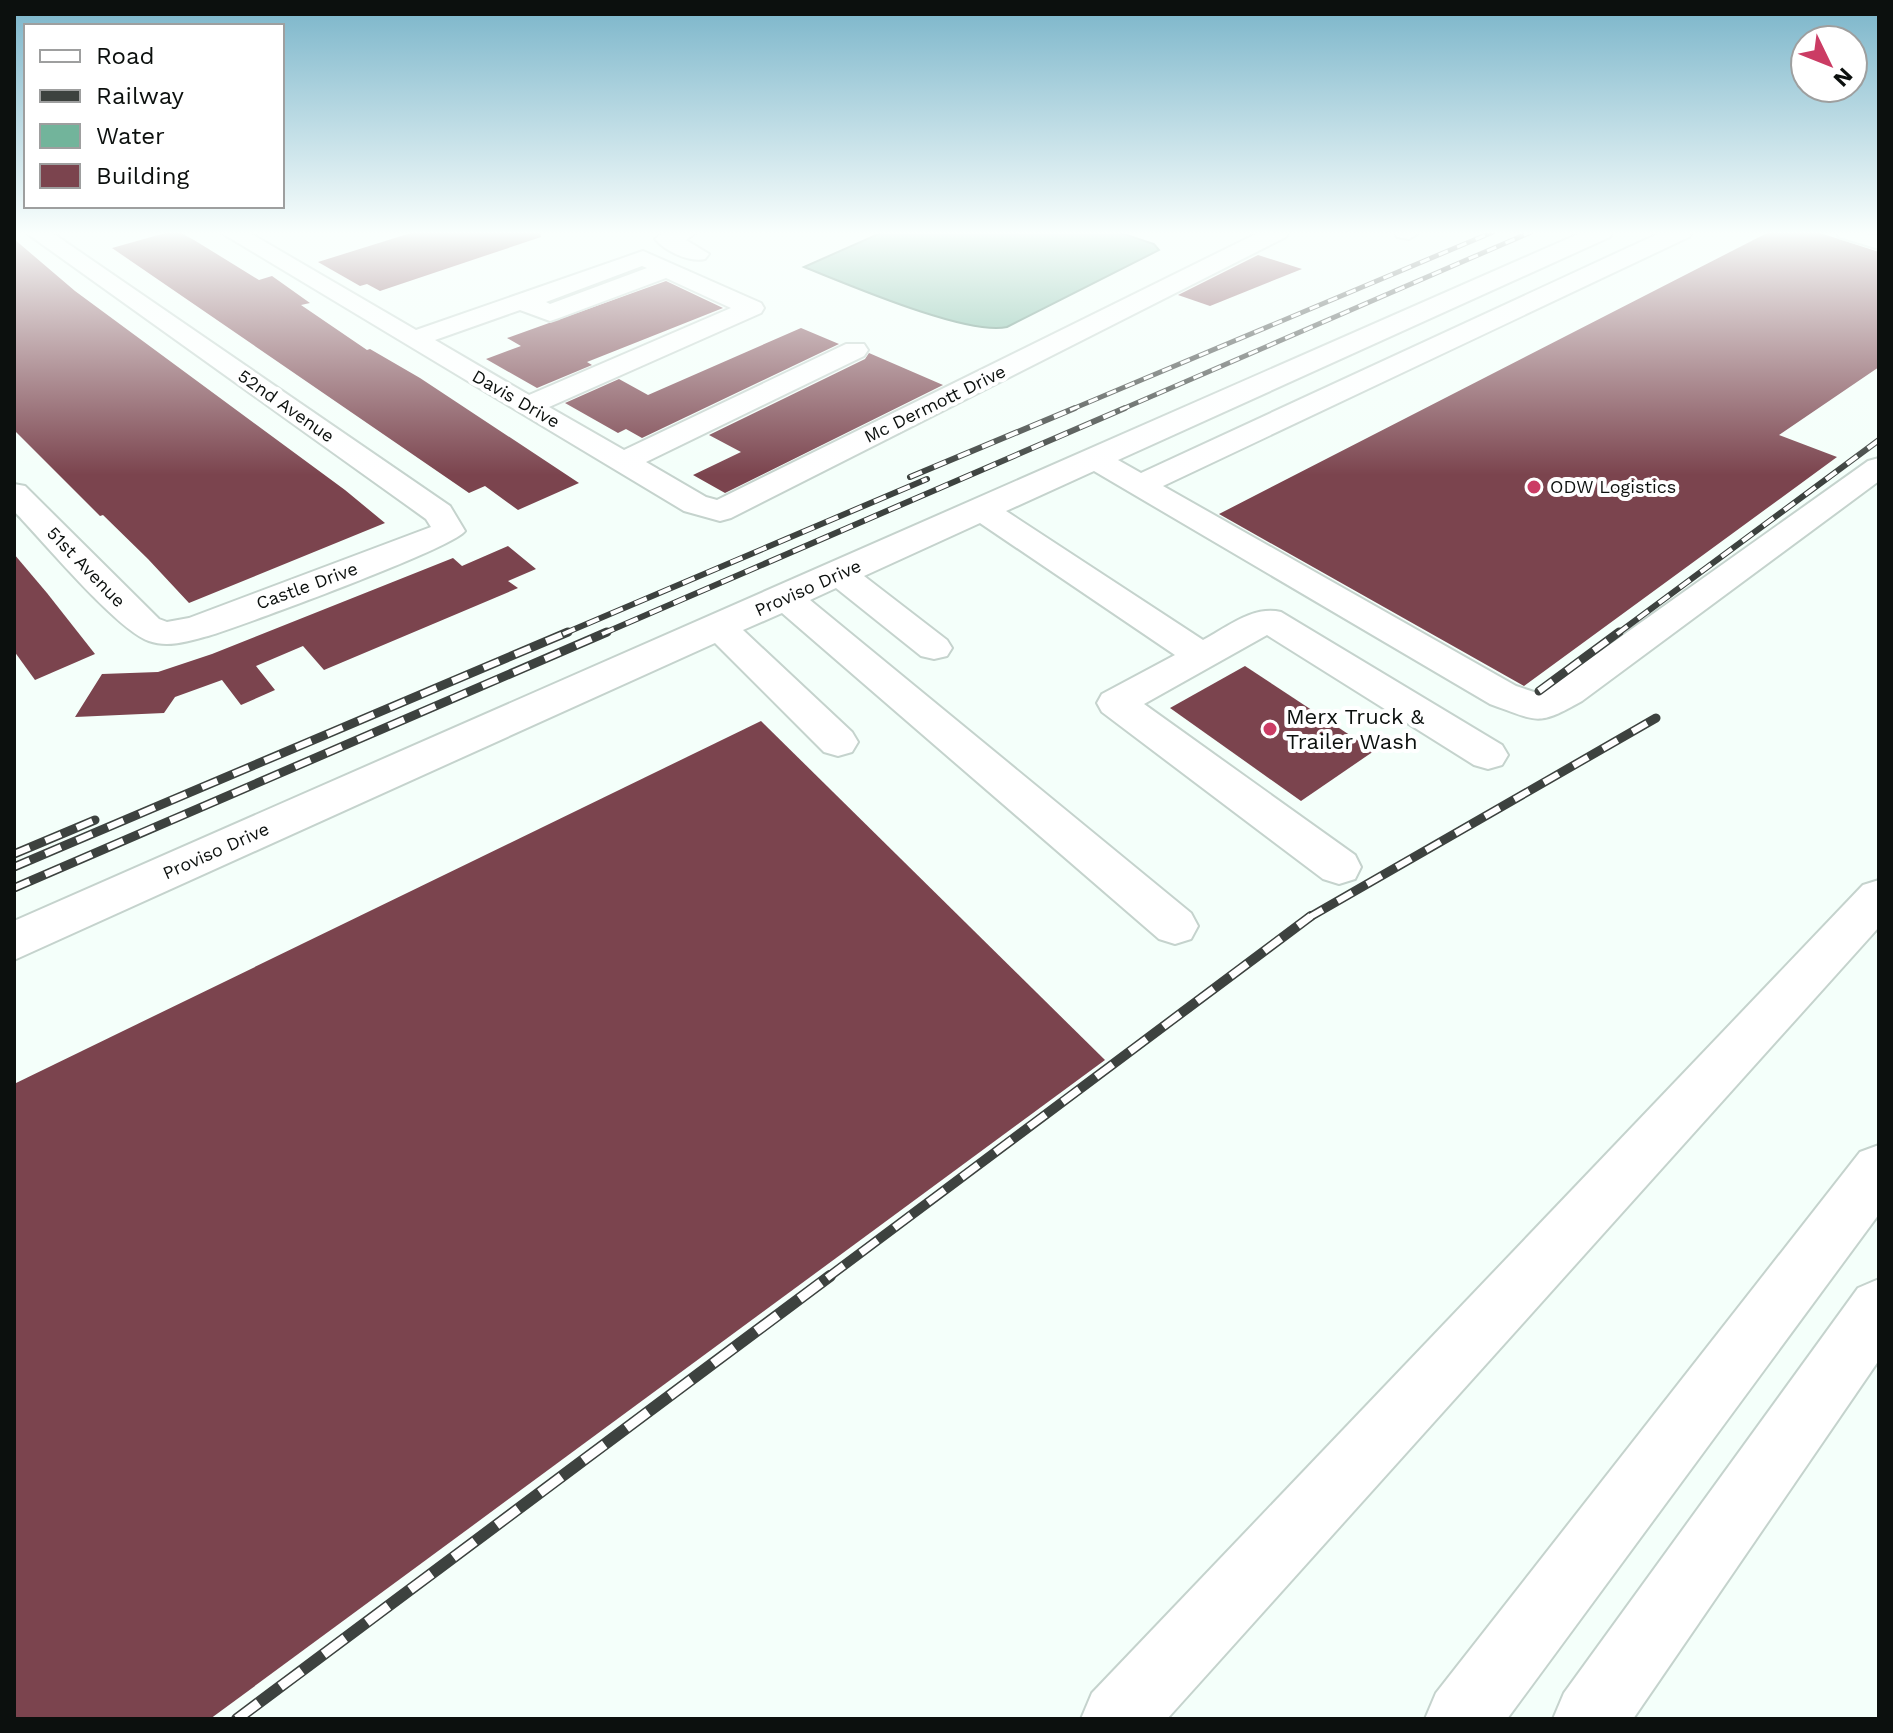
<svg xmlns="http://www.w3.org/2000/svg" width="1893" height="1733" viewBox="0 0 1893 1733" font-family="'Work Sans',sans-serif">
	<style>
		.water { fill: #72b49b; stroke: #538371; stroke-width: 2 }
		.building { fill: #7b444e }
		.lines { fill: none; stroke-linecap: round; stroke-linejoin: round }
		.minor-casing { stroke: #c5d3cd; stroke-width: 4 }
		.minor { fill: #fff; fill-rule: evenodd }
		.rail-far4-casing { stroke: #3d423f; stroke-width: 5 }
		.rail-far3-casing { stroke: #3d423f; stroke-width: 6 }
		.rail-far2-casing { stroke: #3d423f; stroke-width: 9 }
		.rail-far1-casing { stroke: #3d423f; stroke-width: 10 }
		.rail-casing { stroke: #3d423f; stroke-width: 12 }
		.rail-far4 { stroke: #fff; stroke-width: 3; stroke-dasharray: 10; stroke-linecap: butt }
		.rail-far3 { stroke: #fff; stroke-width: 4; stroke-dasharray: 13; stroke-linecap: butt }
		.rail-far2 { stroke: #fff; stroke-width: 6; stroke-dasharray: 17; stroke-linecap: butt }
		.rail-far1 { stroke: #fff; stroke-width: 7; stroke-dasharray: 21; stroke-linecap: butt }
		.rail { stroke: #fff; stroke-width: 9; stroke-dasharray: 27; stroke-linecap: butt }
		.poi-dot { fill: #cb3c64; stroke: #fff; stroke-width: 3 }
		.labels { text-anchor: middle; stroke-width: 8; stroke-linejoin: round; paint-order: stroke }
		.far-street-label { font-size: 18px; fill: #0c100e; stroke: #fff }
		.far-poi-label { font-size: 18px; fill: #0c100e; stroke: #fff; text-anchor: start }
		.poi-label { font-size: 22px; fill: #0c100e; stroke: #fff; text-anchor: start }
	</style>
	<rect width="100%" height="100%" fill="#f4fffa"/>
	<path class="water" d="M 883,232 L 1118,232 L 1154,244 L 1159,250 L 1007,327 C 967,336 847,284 804,267 Z"/>
	<g class="building">
		<polygon points="169,232 179,232 194,240 259,280 272,276 310,303 301,305 367,350 370,349 420,378 579,483 518,510 485,486 469,493 112,248"/>
		<polygon points="414,232 540,232 541,237 380,291 367,284 360,286 318,262"/>
		<polygon points="1769,232 1817,232 1879,252 1879,367 1779,435 1837,457 1524,686 1219,514"/>
		<polygon points="14,239 75,291 345,490 385,523 189,603 148,559 103,515 100,516 14,430"/>
		<polygon points="1258,255 1302,269 1210,306 1178,295"/>
		<polygon points="666,281 723,308 587,362 592,365 537,388 486,359 521,346 507,338"/>
		<polygon points="801,328 839,344 642,438 626,429 618,433 565,403 619,379 648,395"/>
		<polygon points="869,353 943,385 725,493 693,475 741,452 709,435 865,359"/>
		<polygon points="508,546 536,569 508,581 518,588 324,670 303,646 256,666 275,690 241,705 222,680 175,697 164,713 75,717 102,674 158,672 212,654 453,558 462,566"/>
		<polygon points="14,554 47,593 95,654 35,680 14,651"/>
		<polygon points="1245,666 1374,751 1301,801 1170,708"/>
		<polygon points="761,721 1105,1060 210,1719 14,1719 14,1084"/>
	</g>
	<g class="lines">
		<defs>
			<g id="minor">
				<path d="M 25,232 L 51,232 L 450,506 L 465,531 C 454,548 241,626 208,636 C 189,641 168,648 149,641 C 117,630 42,540 14,511 L 14,484 L 25,486 L 159,619 L 167,622 L 189,618 L 431,527 L 426,519 Z"/>
				<path d="M 220,232 L 248,232 L 416,330 L 643,251 L 761,303 L 764,308 L 761,313 L 549,407 L 624,450 L 846,344 L 864,344 L 868,350 L 864,356 L 646,462 L 706,497 L 717,500 L 1260,232 L 1289,232 L 1286,237 L 731,518 L 720,521 L 684,511 ZM 642,266 L 647,268 L 550,304 L 546,302 ZM 666,278 L 731,308 L 529,395 L 435,340 L 520,310 L 550,321 L 559,318 Z"/>
				<path d="M 664,232 L 697,232 L 686,240 L 709,254 L 705,259 C 690,263 665,251 655,239 Z"/>
				<polygon points="1394,232 1420,232 1409,239 1397,237"/>
				<path d="M 1583,232 L 1613,232 L 1610,237 L 1118,460 L 1141,473 L 1662,232 L 1692,232 L 1689,237 L 1163,486 L 1516,686 L 1537,693 L 1556,683 L 1868,461 L 1879,458 L 1879,481 L 1582,701 C 1536,727 1538,721 1490,704 L 1094,471 L 1006,511 L 1203,640 C 1226,628 1253,605 1281,612 L 1502,745 L 1508,755 L 1502,765 L 1488,769 L 1474,765 L 1267,635 L 1144,704 L 1355,855 L 1361,867 L 1355,879 L 1339,884 L 1323,879 L 1102,712 L 1097,703 L 1102,694 L 1175,655 L 980,523 L 864,576 L 947,640 L 952,648 L 947,656 L 934,659 L 921,656 L 836,588 L 810,600 L 1191,913 L 1198,926 L 1191,939 L 1175,944 L 1159,939 L 782,613 L 743,630 L 852,732 L 858,742 L 852,752 L 838,756 L 824,752 L 715,643 L 14,960 L 14,921 Z"/>
				<polygon points="1836,232 1879,235 1879,249 1839,237"/>
				<polygon points="1879,880 1879,927 1167,1719 1081,1719 1092,1693 1863,885"/>
				<polygon points="1879,1145 1879,1214 1507,1719 1425,1719 1436,1693 1860,1152"/>
				<polygon points="1879,1279 1879,1360 1633,1719 1553,1719 1564,1693 1858,1288"/>
			</g>
		</defs>
		<use href="#minor" class="minor-casing"/>
		<use href="#minor" class="minor"/>
		<defs>
			<g id="rail-far4">
				<polyline points="1070,410 1493,232"/>
				<polyline points="1120,410 1531,232"/>
			</g>
			<g id="rail-far3">
				<polyline points="910,477 1075,408"/>
				<polyline points="563,634 927,479"/>
				<polyline points="602,634 1125,408"/>
				<polyline points="1617,634 1879,440"/>
			</g>
			<g id="rail-far2">
				<polyline points="1539,691 1619,632"/>
				<polyline points="14,854 95,820"/>
				<polyline points="14,867 568,632"/>
				<polyline points="14,888 607,632"/>
				<polyline points="1308,918 1656,718"/>
			</g>
			<polyline id="rail-far1" points="827,1278 1311,916"/>
			<polyline id="rail" points="237,1719 830,1276"/>
		</defs>
		<use href="#rail-far4" class="rail-far4-casing"/>
		<use href="#rail-far3" class="rail-far3-casing"/>
		<use href="#rail-far2" class="rail-far2-casing"/>
		<use href="#rail-far1" class="rail-far1-casing"/>
		<use href="#rail" class="rail-casing"/>
		<use href="#rail-far4" class="rail-far4"/>
		<use href="#rail-far3" class="rail-far3"/>
		<use href="#rail-far2" class="rail-far2"/>
		<use href="#rail-far1" class="rail-far1"/>
		<use href="#rail" class="rail"/>
	</g>
	<linearGradient id="sky" x2="0" y2="1"><stop stop-color="#79b4c9"/><stop offset="0.49" stop-color="#fafffd"/><stop offset="1" stop-color="#fafffd" stop-opacity="0"/></linearGradient>
	<rect width="1893" height="475" fill="url(#sky)"/>
	<g class="poi-dot">
		<circle cx="1534" cy="487" r="8"/>
		<circle cx="1270" cy="729" r="8"/>
	</g>
	<g class="labels">
		<g class="far-street-label">
			<text transform="translate(516 399) rotate(30)" y="6">Davis Drive</text>
			<text transform="translate(935 404) rotate(-26)" y="6">Mc Dermott Drive</text>
			<text transform="translate(286 406) rotate(35)" y="6">52nd Avenue</text>
			<text transform="translate(86 567) rotate(46)" y="6">51st Avenue</text>
			<text transform="translate(307 586) rotate(-20)" y="6">Castle Drive</text>
			<text transform="translate(808 588) rotate(-24)" y="6">Proviso Drive</text>
			<text transform="translate(216 851) rotate(-24)" y="6">Proviso Drive</text>
		</g>
		<g class="far-poi-label">
			<text x="1550" y="493">ODW Logistics</text>
		</g>
		<g class="poi-label">
			<text x="1286" y="724">Merx Truck &amp;<tspan x="1286" dy="25">Trailer Wash</tspan></text>
		</g>
	</g>
	<rect width="1893" height="1733" fill="none" stroke="#0c100e" stroke-width="32"/>
	<rect x="24" y="24" width="260" height="184" fill="#ffffff" stroke="#9e9f9f" stroke-width="2"/>
	<rect x="40" y="50" width="40" height="12" fill="#ffffff" stroke="#9e9f9f" stroke-width="2"/>
	<text x="96" y="64" font-size="24" fill="#0c100e">Road</text>
	<rect x="40" y="90" width="40" height="12" fill="#3d423f" stroke="#9e9f9f" stroke-width="2"/>
	<text x="96" y="104" font-size="24" fill="#0c100e">Railway</text>
	<rect x="40" y="124" width="40" height="24" fill="#72b49b" stroke="#9e9f9f" stroke-width="2"/>
	<text x="96" y="144" font-size="24" fill="#0c100e">Water</text>
	<rect x="40" y="164" width="40" height="24" fill="#7b444e" stroke="#9e9f9f" stroke-width="2"/>
	<text x="96" y="184" font-size="24" fill="#0c100e">Building</text>
	<g transform="translate(1829 64) rotate(133)"><circle r="38" fill="#ffffff" stroke="#9e9f9f" stroke-width="2"/>
	<path d="M0-6L14 30L0 20L-14 30Z" fill="#cb3c64"/>
	<text y="-12" font-size="22" font-weight="bold" text-anchor="middle" fill="#0c100e">N</text>
	</g>
</svg>
